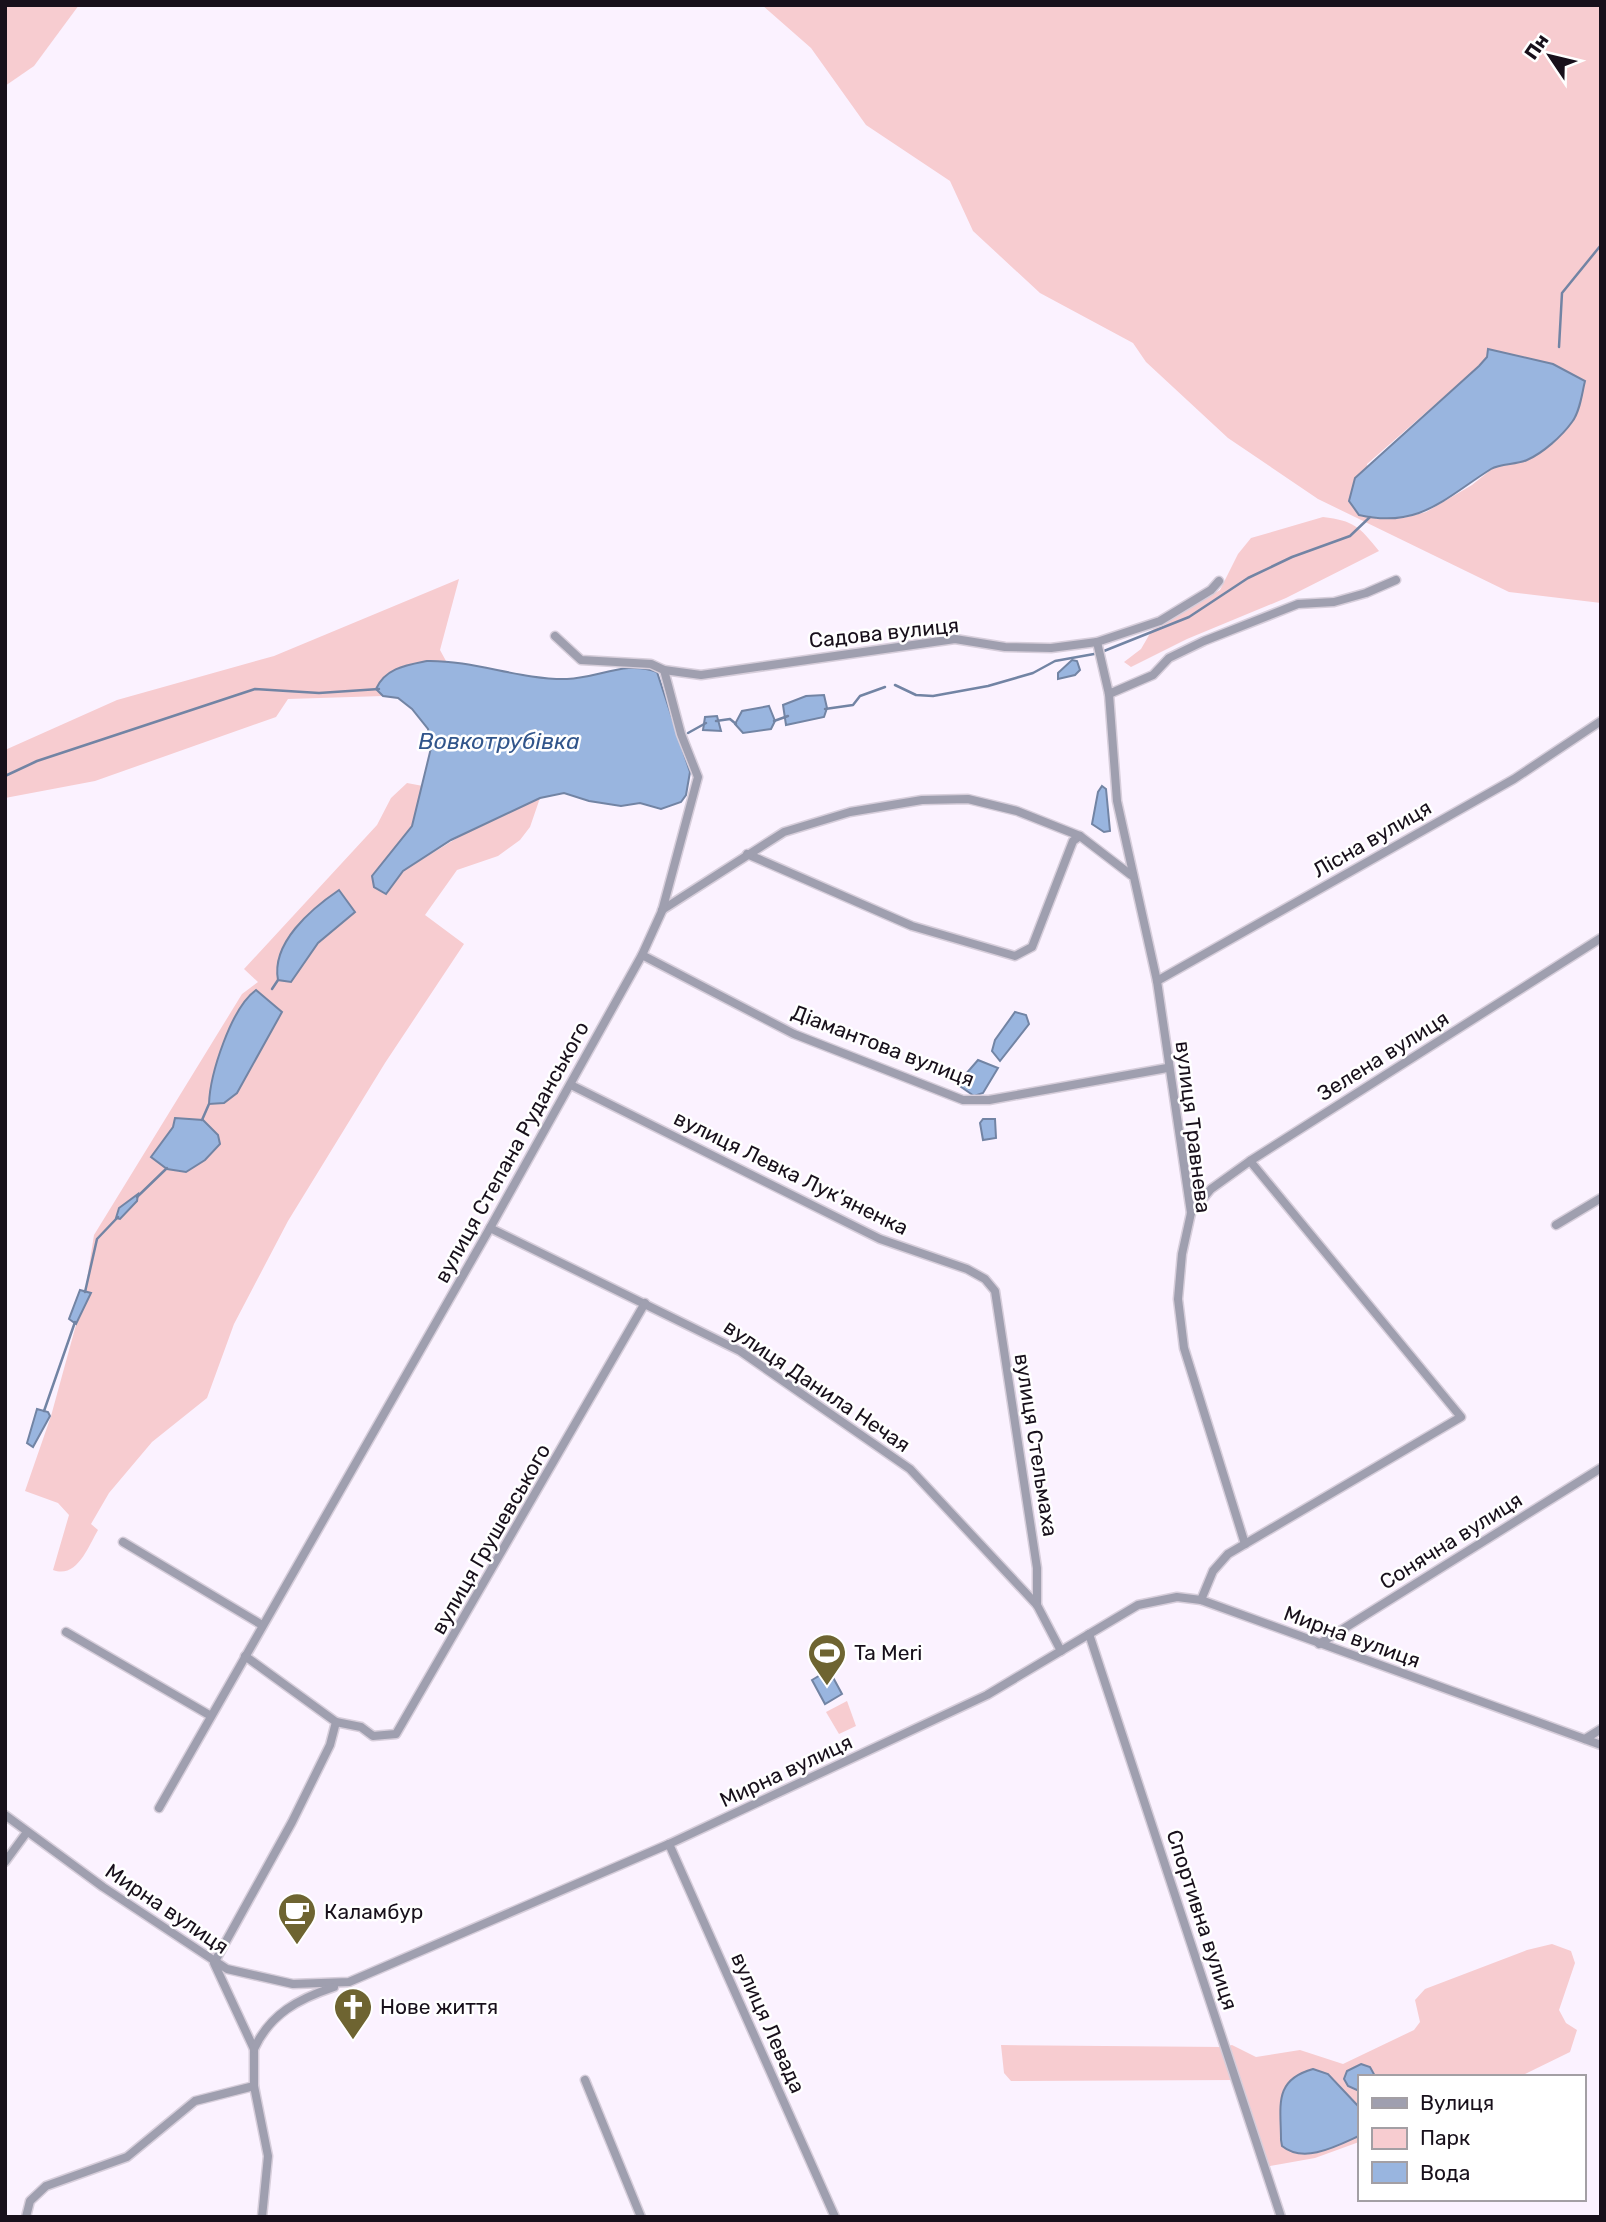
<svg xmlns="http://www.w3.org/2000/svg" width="1606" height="2222" viewBox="0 0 1606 2222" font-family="Rubik,sans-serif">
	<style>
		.green { fill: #f7ccd0; fill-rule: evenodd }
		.water { fill: #99b5df; stroke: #7284a4; stroke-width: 2 }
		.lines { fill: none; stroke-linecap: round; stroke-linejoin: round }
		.stream { stroke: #7284a4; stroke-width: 2.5 }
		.minor-casing { stroke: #d7cedb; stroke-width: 11 }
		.minor { stroke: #9f9faf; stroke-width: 8 }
		.labels { text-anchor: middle; stroke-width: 5; stroke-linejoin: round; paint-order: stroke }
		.street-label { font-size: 21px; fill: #18101b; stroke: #fff }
		.poi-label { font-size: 21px; fill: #18101b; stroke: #fff; text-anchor: start }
		.water-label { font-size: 23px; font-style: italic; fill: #31558b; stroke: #fff }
	</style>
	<rect width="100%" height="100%" fill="#fbf2ff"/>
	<g class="green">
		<polygon points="5,5 79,5 34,66 5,86"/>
		<path d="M 762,5 L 1601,5 L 1601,603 L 1509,592 L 1318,499 L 1228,438 L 1146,362 L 1133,343 L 1040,293 L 973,231 L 950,181 L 866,125 L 811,48 ZM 1489,349 L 1553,364 L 1585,381 L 1525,461 L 1493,468 L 1472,485 L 1426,512 L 1403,518 L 1376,519 L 1367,464 L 1479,366 L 1487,357 Z"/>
		<path d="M 1323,517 C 1354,521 1359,526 1379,551 L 1286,598 L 1187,639 L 1131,667 L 1124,662 L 1141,649 L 1152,630 L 1220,590 L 1238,554 L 1251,538 Z"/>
		<path d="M 459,579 L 440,650 L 446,661 C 421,661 387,663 376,689 L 383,696 L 288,699 L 276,717 L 95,781 L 5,798 L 5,750 L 117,700 L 274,656 Z"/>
		<path d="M 407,783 L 423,786 L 412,826 L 372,876 L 403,871 L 480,824 L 540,798 L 530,827 L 520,840 L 498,856 L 457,870 L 425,915 L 464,944 L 385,1063 L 288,1221 L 234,1324 L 207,1398 L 152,1442 L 109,1493 L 91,1524 L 98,1530 C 88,1547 77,1579 53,1570 L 69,1515 L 58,1503 L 25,1491 L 51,1416 L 85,1292 L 94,1235 L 242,994 L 258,982 L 244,969 L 377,825 L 391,798 ZM 340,890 L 355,912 L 318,943 L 291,982 ZM 256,990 L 281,1013 L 248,1070 ZM 193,1119 L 203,1120 L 151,1157 L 174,1127 Z"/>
		<polygon points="847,1701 856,1726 839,1734 826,1712"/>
		<polygon points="1552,1944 1571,1951 1575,1963 1559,2010 1566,2023 1577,2030 1570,2052 1519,2077 1359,2077 1359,2142 1315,2158 1265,2167 1235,2080 1011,2081 1004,2073 1001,2045 1223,2047 1232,2045 1256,2057 1300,2050 1343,2064 1414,2030 1420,2022 1415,2000 1425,1989 1527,1950"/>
	</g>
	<g class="water">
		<path d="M 1488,349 L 1553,364 L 1585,381 C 1582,393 1580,412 1572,422 C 1562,436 1543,453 1527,460 C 1516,465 1501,463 1491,469 C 1445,498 1419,529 1359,515 L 1349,501 L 1355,478 L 1479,366 L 1487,357 Z"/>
		<polygon points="1072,660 1077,661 1080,670 1075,675 1058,679 1058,673"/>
		<path d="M 427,661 C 474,660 520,680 567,679 C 599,678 626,660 657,672 L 690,772 L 686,795 L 681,802 L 661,809 L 640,803 L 621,806 L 589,801 L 564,793 L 540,798 L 451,840 L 403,871 L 386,894 L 374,887 L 372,876 L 412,826 L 431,748 L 428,729 L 412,709 L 398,698 L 383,696 L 376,689 C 385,668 407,665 427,661 Z"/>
		<polygon points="824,695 827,708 824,717 786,725 783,705 806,696"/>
		<polygon points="769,706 775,721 771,729 743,733 735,724 742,711"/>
		<polygon points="717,716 721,731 703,730 705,717"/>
		<polygon points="1102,786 1106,789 1110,831 1104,832 1092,824 1098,792"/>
		<path d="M 339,890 L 355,912 L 318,943 L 291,982 L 278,980 C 271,943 311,909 339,890 Z"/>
		<path d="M 256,990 L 282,1012 L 237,1093 L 224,1103 L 209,1104 C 210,1074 231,1008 256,990 Z"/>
		<polygon points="1015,1012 1026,1015 1029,1024 1000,1061 992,1051 995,1040"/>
		<polygon points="978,1060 998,1068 983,1093 974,1096 957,1084"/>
		<polygon points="175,1118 203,1120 218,1135 220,1144 205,1160 186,1172 167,1169 151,1157 173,1127"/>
		<polygon points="983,1119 995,1119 996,1138 983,1140 980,1123"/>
		<polygon points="138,1194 137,1201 120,1219 116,1218 119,1208"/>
		<polygon points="80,1290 91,1293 76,1324 69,1319"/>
		<polygon points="37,1409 48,1412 50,1416 33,1447 27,1443"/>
		<polygon points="829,1670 842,1694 825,1704 812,1680"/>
		<polygon points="1361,2064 1370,2067 1375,2076 1359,2077 1359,2091 1348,2086 1344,2079 1347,2071"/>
		<path d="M 1313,2069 L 1328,2074 L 1359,2107 L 1359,2136 C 1337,2146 1304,2164 1282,2146 L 1281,2140 C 1281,2106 1273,2080 1313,2069 Z"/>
	</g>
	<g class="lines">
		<g class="stream">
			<polyline points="1559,347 1562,293 1601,245"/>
			<polyline points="1104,651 1189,617 1248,578 1292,557 1350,536 1370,517"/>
			<polyline points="895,685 916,695 933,696 988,686 1033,673 1055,661 1094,654"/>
			<polyline points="825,709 853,705 860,696 885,687"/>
			<polyline points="716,721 730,719 736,724"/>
			<polyline points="774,721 788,716"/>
			<polyline points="688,733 706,723"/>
			<polyline points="5,776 37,761 255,689 319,693 379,689"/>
			<polyline points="272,989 278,980"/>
			<polyline points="202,1120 209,1104"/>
			<polyline points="137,1197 167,1168"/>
			<polyline points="85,1292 97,1239 118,1217"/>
			<polyline points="44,1411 75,1322"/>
		</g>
		<defs>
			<g id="minor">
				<polyline points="555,636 581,660 651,664 664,670 701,675 955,639 1005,647 1051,648 1097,642 1160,621 1211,590 1219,581"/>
				<polyline points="1097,642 1109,694 1117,801 1157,981 1191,1213 1182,1254 1178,1299 1184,1348 1245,1544"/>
				<polyline points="1109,694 1153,675 1169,658 1204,641 1298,604 1334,602 1366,593 1396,580"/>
				<polyline points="747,854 912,926 1015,956 1032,947 1073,841 1080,836"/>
				<polyline points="662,910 784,832 850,812 922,800 968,799 1017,811 1080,836 1131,875"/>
				<polyline points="642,955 794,1034 963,1100 989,1100 1167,1068"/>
				<polyline points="1157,981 1514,779 1601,721"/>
				<polyline points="571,1085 880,1239 967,1269 985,1279 995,1291 1037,1568 1037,1605"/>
				<polyline points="1191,1213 1211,1189 1250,1161 1601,938"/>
				<polyline points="1556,1225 1601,1198"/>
				<polyline points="490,1228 740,1351 910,1469 1037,1605 1061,1651"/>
				<polyline points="123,1542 262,1625"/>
				<polyline points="1201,1600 1213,1571 1228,1554 1461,1417 1250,1161"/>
				<polyline points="66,1632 211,1716"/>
				<polyline points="1089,1634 1281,2217"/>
				<polyline points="1319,1644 1601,1468"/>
				<polyline points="245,1656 336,1722 330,1745 292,1822 214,1963 254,2049 254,2086 268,2156 262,2217"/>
				<polyline points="336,1722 361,1727 373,1736 396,1734 645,1303"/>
				<polyline points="1585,1739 1601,1729"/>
				<polyline points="159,1808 490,1228 642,955 662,911 698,777 681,734 664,670"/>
				<polyline points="5,1815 103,1887 227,1969 293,1984 349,1982 669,1844 987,1695 1138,1605 1177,1597 1201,1600 1601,1745"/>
				<polyline points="669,1844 835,2217"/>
				<polyline points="5,1862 27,1832"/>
				<path d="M 254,2049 C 270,2014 298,1999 334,1987"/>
				<polyline points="585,2080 641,2217"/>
				<polyline points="26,2217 30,2201 46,2186 127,2157 195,2101 254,2086"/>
			</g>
		</defs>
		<use href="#minor" class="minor-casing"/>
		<use href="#minor" class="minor"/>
	</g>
	<defs>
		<symbol id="stadium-pin" viewBox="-11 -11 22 30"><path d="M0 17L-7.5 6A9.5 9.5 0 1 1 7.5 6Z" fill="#6e6431" stroke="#fff"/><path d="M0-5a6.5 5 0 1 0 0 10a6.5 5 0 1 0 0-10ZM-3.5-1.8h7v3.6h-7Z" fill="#fff"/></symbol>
		<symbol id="cafe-pin" viewBox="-11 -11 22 30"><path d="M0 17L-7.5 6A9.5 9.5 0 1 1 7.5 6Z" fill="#6e6431" stroke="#fff"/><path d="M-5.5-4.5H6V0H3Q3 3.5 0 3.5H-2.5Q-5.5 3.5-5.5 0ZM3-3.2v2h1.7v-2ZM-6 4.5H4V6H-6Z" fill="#fff"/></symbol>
		<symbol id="church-pin" viewBox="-11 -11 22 30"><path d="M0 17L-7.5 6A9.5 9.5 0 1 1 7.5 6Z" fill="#6e6431" stroke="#fff"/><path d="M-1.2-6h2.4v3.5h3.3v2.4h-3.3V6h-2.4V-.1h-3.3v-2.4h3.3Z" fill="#fff"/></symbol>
	</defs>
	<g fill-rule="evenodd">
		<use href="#stadium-pin" x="805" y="1631" width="44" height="60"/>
		<use href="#cafe-pin" x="275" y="1890" width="44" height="60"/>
		<use href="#church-pin" x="331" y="1985" width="44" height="60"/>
	</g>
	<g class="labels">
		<g class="street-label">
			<text transform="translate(884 633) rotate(-6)" y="7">Садова вулиця</text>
			<text transform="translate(1372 839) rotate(-30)" y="7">Лісна вулиця</text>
			<text transform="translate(883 1046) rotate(21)" y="7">Діамантова вулиця</text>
			<text transform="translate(1383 1056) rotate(-32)" y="7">Зелена вулиця</text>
			<text transform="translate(1193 1127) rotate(83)" y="7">вулиця Травнева</text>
			<text transform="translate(512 1152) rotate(-61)" y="7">вулиця Степана Руданського</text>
			<text transform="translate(791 1173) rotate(26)" y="7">вулиця Левка Лук'яненка</text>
			<text transform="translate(817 1386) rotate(34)" y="7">вулиця Данила Нечая</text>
			<text transform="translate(1036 1445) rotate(81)" y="7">вулиця Стельмаха</text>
			<text transform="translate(491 1539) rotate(-60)" y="7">вулиця Грушевського</text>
			<text transform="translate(1451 1541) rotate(-32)" y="7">Сонячна вулиця</text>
			<text transform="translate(1352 1637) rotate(20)" y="7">Мирна вулиця</text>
			<text transform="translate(786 1771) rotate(-25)" y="7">Мирна вулиця</text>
			<text transform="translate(167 1909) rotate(34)" y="7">Мирна вулиця</text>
			<text transform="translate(1202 1920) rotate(72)" y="7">Спортивна вулиця</text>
			<text transform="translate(768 2023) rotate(66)" y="7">вулиця Левада</text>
		</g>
		<g class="poi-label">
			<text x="854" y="1660">Ta Meri</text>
			<text x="324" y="1919">Каламбур</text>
			<text x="380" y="2014">Нове життя</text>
		</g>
		<g class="water-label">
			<text x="499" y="749">Вовкотрубівка</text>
		</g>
	</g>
	<rect width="1606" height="2222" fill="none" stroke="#18101b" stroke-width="14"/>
	<rect x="1358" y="2075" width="228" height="126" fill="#ffffff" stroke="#a39fa4" stroke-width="2"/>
	<rect x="1372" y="2098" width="35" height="10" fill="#9f9faf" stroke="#a39fa4" stroke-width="2"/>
	<text x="1420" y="2110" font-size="21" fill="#18101b">Вулиця</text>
	<rect x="1372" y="2128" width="35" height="21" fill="#f7ccd0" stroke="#a39fa4" stroke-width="2"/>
	<text x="1420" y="2145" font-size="21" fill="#18101b">Парк</text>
	<rect x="1372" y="2162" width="35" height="21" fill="#99b5df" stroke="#a39fa4" stroke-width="2"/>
	<text x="1420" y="2180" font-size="21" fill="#18101b">Вода</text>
	<g transform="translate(1550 56) rotate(305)" stroke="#ffffff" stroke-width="5" paint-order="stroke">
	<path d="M0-5L12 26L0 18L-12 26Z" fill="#18101b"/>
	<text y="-10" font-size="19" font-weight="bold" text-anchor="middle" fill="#18101b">Пн</text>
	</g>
</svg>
